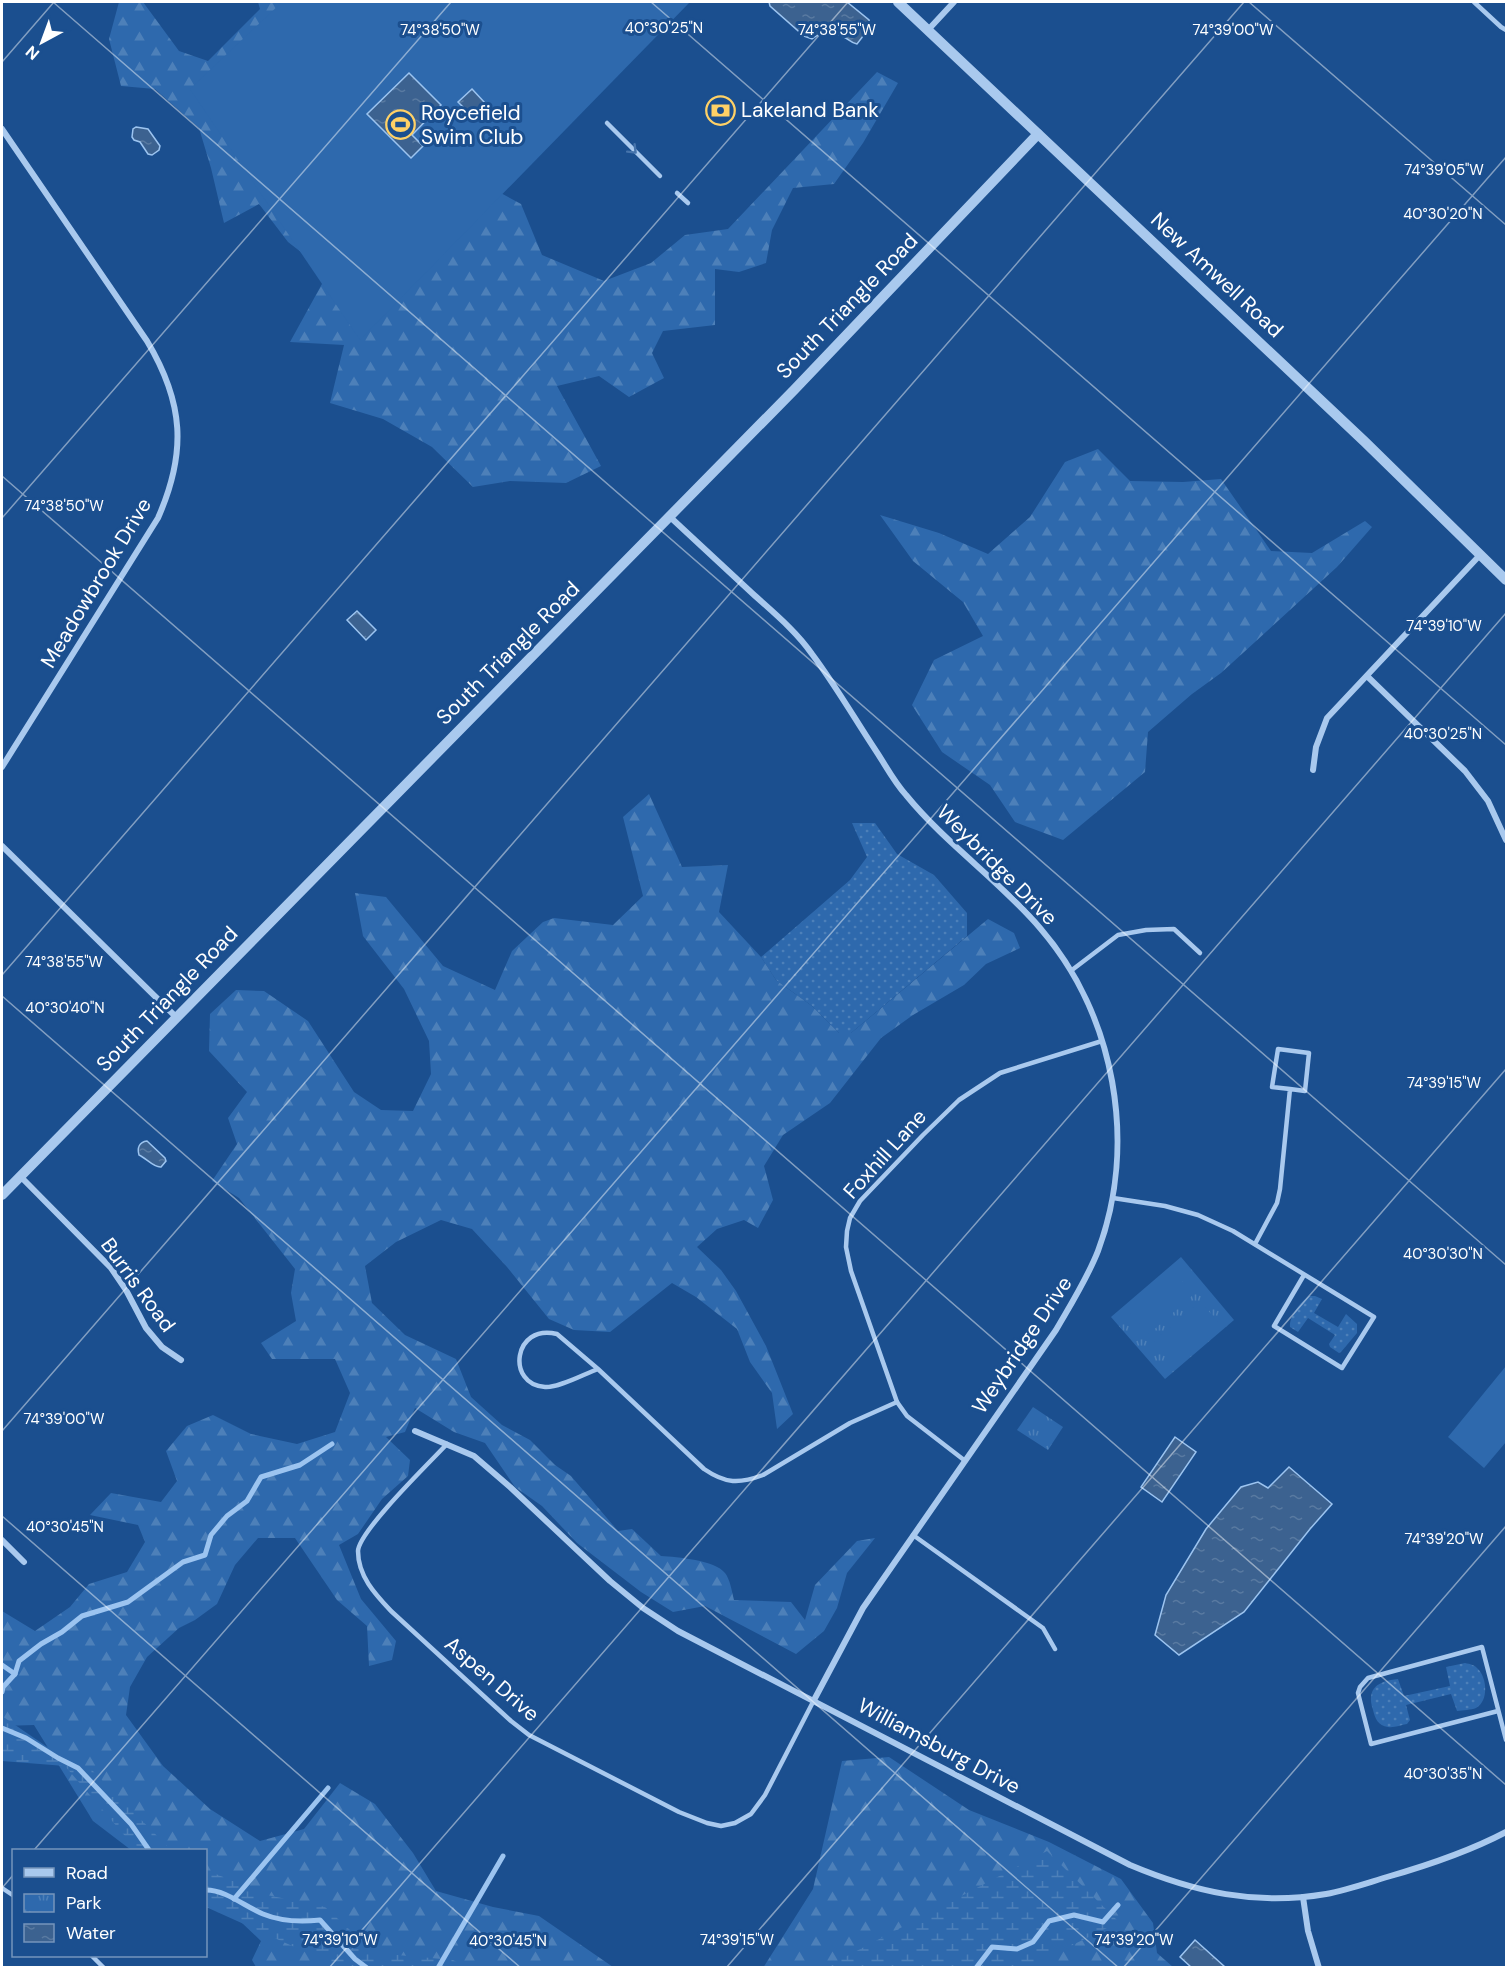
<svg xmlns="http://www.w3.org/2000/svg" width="1508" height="1969" viewBox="0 0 1508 1969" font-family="'DM Sans',sans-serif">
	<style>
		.grass { fill: url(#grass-dots) }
		.forest { fill: url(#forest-firs) }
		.wetland { fill: url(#wetland-marsh) }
		.park { fill: url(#park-tufts) }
		.pitch { fill: #2e69ad }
		.water { fill: url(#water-ripples); stroke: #9cc4f0; stroke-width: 1.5 }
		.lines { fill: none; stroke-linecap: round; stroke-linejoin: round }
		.stream { stroke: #9cc4f0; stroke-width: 5 }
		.service { stroke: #a9c9ee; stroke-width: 4.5 }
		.minor { stroke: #a9c9ee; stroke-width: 6 }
		.tertiary { stroke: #a9c9ee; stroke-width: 10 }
		.oneway { stroke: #4674ac }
		.ticks { fill: none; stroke: #fff; stroke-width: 1.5; stroke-opacity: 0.45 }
		.labels { text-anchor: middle; stroke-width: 6; stroke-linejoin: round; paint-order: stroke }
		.poi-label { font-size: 21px; fill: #fff; stroke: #1b4f8f; text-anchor: start }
		.street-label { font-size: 21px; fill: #fff; stroke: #1b4f8f }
		.ticks-label { font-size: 15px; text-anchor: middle; fill: #fff; stroke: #1b4f8f; stroke-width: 6; stroke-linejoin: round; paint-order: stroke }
	</style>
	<defs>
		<pattern id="grass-dots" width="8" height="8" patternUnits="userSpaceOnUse" patternTransform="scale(1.5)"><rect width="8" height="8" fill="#2e69ad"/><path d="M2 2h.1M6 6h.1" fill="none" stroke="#4d80b9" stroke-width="1.8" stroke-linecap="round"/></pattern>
		<pattern id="forest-firs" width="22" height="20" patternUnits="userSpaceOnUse" patternTransform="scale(1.5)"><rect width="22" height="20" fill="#2e69ad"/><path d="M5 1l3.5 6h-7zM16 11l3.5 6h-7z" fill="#4d80b9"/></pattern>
		<pattern id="wetland-marsh" width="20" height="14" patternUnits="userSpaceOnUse" patternTransform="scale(1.5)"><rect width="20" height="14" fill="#2e69ad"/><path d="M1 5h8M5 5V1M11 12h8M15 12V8" fill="none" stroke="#4d80b9"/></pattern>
		<pattern id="park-tufts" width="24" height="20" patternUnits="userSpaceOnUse" patternTransform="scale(1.5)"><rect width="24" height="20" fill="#2e69ad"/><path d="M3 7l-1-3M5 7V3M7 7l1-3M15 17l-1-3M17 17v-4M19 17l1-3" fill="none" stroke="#4d80b9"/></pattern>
		<pattern id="water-ripples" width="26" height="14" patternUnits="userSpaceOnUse" patternTransform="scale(1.5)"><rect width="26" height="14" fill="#3c6290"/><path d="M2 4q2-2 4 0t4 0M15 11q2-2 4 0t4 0" fill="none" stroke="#597aa1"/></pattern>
	</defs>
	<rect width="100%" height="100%" fill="#1b4f8f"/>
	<g class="grass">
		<polygon points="852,823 875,823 897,854 934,875 967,913 967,936 851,1033 839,1033 812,1006 776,980 761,957 850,880 867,857"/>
		<path d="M 1309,1296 L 1315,1296 L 1322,1299 L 1314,1313 L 1338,1327 L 1346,1314 L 1357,1324 L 1357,1333 L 1341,1352 L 1339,1353 L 1330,1347 L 1329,1344 L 1335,1335 L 1308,1318 L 1298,1332 L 1290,1327 C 1289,1317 1300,1302 1309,1296 Z"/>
		<path d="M 1465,1663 C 1470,1664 1475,1665 1478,1669 C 1487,1678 1489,1701 1476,1708 C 1471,1710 1463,1710 1457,1711 L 1451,1694 L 1406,1705 L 1410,1720 L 1407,1724 C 1401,1725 1394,1728 1388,1727 C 1378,1726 1375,1718 1373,1710 C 1366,1688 1378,1681 1398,1679 L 1404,1696 L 1450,1686 L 1446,1667 Z"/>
	</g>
	<g class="forest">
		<polygon points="119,2 143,2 179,51 208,61 260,9 258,2 399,2 473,178 521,204 542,255 604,281 651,263 685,235 728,229 877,72 898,83 863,143 834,184 793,188 772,230 766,263 739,272 715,269 715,325 663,331 652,353 664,378 629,397 599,376 557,386 601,466 566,483 510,481 473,487 432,447 383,419 330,403 344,345 290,342 328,273 288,242 259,204 224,223 211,168 199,128 155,89 121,86 109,39"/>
		<polygon points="1098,449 1130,481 1183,482 1221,479 1271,551 1312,553 1365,521 1372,527 1337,567 1221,673 1192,694 1148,732 1145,772 1063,840 1015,822 990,785 942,752 912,705 934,660 983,636 963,602 913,561 880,515 939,533 988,554 1030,517 1065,462"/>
		<path d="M 649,794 L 682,867 L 728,865 L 719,912 L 761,957 L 776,980 L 812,1006 L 839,1033 L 851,1033 L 988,919 L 1014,933 L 1020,948 L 986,964 L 964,985 L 913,1015 L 881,1038 L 830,1103 L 783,1135 L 764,1166 L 773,1200 L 758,1228 L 744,1220 L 717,1229 L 697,1247 L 721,1270 L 736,1291 L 766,1346 L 793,1414 L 777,1429 L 772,1393 L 750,1362 L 737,1329 L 696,1297 L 672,1283 L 610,1332 L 574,1330 L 549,1319 L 507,1267 L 472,1229 L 441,1220 L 396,1242 L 365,1266 L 372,1303 L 405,1335 L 456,1359 L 471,1397 L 502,1425 L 530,1440 L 555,1465 L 571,1476 L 618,1531 L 632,1529 L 661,1556 C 677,1557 715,1560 725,1573 C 730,1579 732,1592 734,1600 L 791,1602 L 805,1620 L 815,1585 L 857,1541 L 875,1538 L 847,1573 L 837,1608 L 824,1631 L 796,1654 L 705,1606 L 673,1612 L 641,1592 L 577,1543 L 542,1506 L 515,1487 L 485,1443 L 454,1432 L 415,1408 L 405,1432 L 386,1437 L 410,1460 L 408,1476 L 382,1499 L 358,1534 L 339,1545 L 361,1599 L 396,1641 L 392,1660 L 369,1666 L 367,1626 L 337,1600 L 295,1538 L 258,1538 L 235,1565 L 217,1604 L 195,1620 L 179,1628 L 147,1657 L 130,1687 L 126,1715 L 163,1766 L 210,1809 L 260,1841 L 304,1829 L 340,1783 L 375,1804 L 413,1853 L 436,1891 L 493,1907 L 539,1916 L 613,1967 L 256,1967 L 252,1960 L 261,1941 L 222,1904 L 206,1900 L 206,1850 L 131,1850 L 93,1821 L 34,1725 L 2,1726 L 2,1611 L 35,1631 L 70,1607 L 89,1584 L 127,1572 L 145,1542 L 138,1525 L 90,1515 L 111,1493 L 161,1502 L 177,1481 L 166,1451 L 187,1426 L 213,1415 L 251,1434 L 297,1444 L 335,1432 L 350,1393 L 335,1359 L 272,1359 L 261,1343 L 296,1321 L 291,1293 L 295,1269 L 239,1198 L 212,1181 L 237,1144 L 228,1118 L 247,1092 L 209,1051 L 210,1014 L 236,990 L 264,991 L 308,1021 L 354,1092 L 381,1110 L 413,1111 L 431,1074 L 429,1041 L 404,989 L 363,936 L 355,893 L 386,897 L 443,966 L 495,990 L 512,951 L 543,922 L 554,918 L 613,925 L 643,896 L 623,817 Z"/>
		<polygon points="889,1757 969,1810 1049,1842 1121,1879 1153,1923 1157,1953 1173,1967 763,1968 813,1889 842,1761"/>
	</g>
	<g class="wetland">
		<polygon points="2,1716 78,1768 89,1767 171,1850 137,1850 65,1766 2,1761"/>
		<polygon points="1047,1851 1119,1922 1028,1967 826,1967"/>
		<polygon points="206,1870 267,1895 325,1907 375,1953 453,1960 466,1967 334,1967 319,1958 206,1907"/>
	</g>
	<g class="park">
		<polygon points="1181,1257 1234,1320 1165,1379 1111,1317"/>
		<polygon points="1033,1407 1063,1427 1048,1450 1017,1430"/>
	</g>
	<g class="pitch">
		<polygon points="282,2 690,2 360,340 190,89"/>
		<polygon points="1175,1273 1194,1294 1149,1334 1130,1313"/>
		<polygon points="1200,1301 1218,1322 1173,1362 1154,1341"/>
		<polygon points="1506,1366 1506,1442 1484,1468 1448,1437"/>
	</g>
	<g class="water">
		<path d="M 769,2 L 847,2 L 869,20 L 870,27 L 857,44 C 851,43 850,40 844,37 C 832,30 822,31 812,39 L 804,36 L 770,6 Z"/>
		<polygon points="409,73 441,105 412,135 423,146 411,158 367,114"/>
		<polygon points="472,89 485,103 472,116 458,102"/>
		<polygon points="136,127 148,129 160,146 159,150 152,155 148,154 140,142 134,140 132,137 133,129"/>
		<polygon points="357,611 376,630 366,640 347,620"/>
		<path d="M 147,1141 L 165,1158 L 166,1161 L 161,1167 C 154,1168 146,1158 139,1155 C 137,1148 139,1142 147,1141 Z"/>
		<polygon points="1175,1437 1196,1452 1162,1502 1141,1487"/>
		<polygon points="1289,1467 1332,1504 1310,1529 1244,1612 1179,1655 1155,1635 1166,1595 1206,1529 1241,1487 1258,1482 1268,1488"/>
		<polygon points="1195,1940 1225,1967 1191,1967 1180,1957"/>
	</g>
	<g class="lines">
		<g class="stream">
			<polyline points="2,1665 15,1674"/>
			<polyline points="2,1692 3,1687 15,1674 19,1661 41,1644 62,1632 82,1616 128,1602 183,1562 205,1555 211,1535 227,1516 247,1501 261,1477 300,1465 332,1444"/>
			<polyline points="2,1728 26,1738 58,1758 78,1768 131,1824 149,1850"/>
			<path d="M 206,1890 C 226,1890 244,1906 263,1914 C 280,1921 302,1922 320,1920 L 355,1959 L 367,1968"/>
			<polyline points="234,1899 328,1788"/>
			<polyline points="438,1968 503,1856"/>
			<polyline points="976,1968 992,1947 1017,1949 1033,1942 1049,1921 1074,1915 1103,1922 1118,1905"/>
		</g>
		<g class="service">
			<polyline points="1474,2 1501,27 1506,30"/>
			<polyline points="607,123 660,176"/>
			<polyline points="677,193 688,203"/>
			<polyline points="1072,970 1118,935 1146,930 1174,929 1200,953"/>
			<polyline points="1113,1198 1165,1206 1198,1215 1233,1231 1374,1317 1342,1368 1274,1326 1304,1275"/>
			<polyline points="1255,1244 1277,1203 1280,1189 1290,1089 1272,1087 1278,1049 1309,1053 1305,1091 1290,1089"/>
			<path d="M 598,1369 L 557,1334 C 513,1323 506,1385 545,1387 C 559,1388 584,1374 598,1369 L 704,1469 C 726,1484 739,1484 763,1475 L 850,1423 L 897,1402"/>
			<path d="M 447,1444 C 430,1462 359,1531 358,1551 C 358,1576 375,1594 391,1611 L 511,1721 L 529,1735 L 679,1812 L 707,1823 L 721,1826 L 735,1823 L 751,1814 L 765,1795 L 814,1700"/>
			<polyline points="964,1460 907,1416 897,1402 851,1271 846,1247 847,1231 850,1218 860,1201 923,1135 959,1100 1000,1073 1102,1041"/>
			<polyline points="913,1535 1043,1628 1055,1649"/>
			<polyline points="1498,1711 1371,1744 1358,1693 1360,1687 1368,1678 1482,1647 1506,1740"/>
			<polyline points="2,1888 14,1896"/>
			<polyline points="92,1956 104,1968"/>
		</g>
		<g class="minor">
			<polyline points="928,30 954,2"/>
			<path d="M 2,129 L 147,341 C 184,403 187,452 158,518 L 2,767"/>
			<path d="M 669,516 C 697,542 725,568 753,594 C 774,613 796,631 812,654 C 836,686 856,721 878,754 C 887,768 895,783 906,795 C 946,844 999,880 1040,928 C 1115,1015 1138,1143 1098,1251 C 1087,1279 1071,1304 1056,1330 L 863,1608 L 814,1700"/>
			<polyline points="1367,676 1465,771 1488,801 1506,840"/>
			<polyline points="1313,770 1316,747 1327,718 1480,555"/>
			<polyline points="2,846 176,1017"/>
			<polyline points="20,1176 111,1268 126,1290 146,1328 162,1347 181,1360"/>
			<path d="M 415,1431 L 474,1456 L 510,1487 L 610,1581 L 643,1608 L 678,1631 L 1130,1865 C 1194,1892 1256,1906 1326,1894 C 1347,1890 1367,1883 1387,1877 C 1429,1865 1468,1852 1506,1832"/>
			<polyline points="2,1540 24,1562"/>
			<polyline points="1303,1897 1308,1931 1319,1968"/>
		</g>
		<g class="tertiary">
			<polyline points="898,2 1365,442 1506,580"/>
			<polyline points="2,1195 794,390 1038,134"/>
		</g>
	</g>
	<defs><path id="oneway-chevron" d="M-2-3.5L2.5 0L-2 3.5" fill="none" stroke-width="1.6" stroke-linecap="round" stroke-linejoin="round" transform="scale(1.5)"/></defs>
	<use class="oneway" href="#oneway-chevron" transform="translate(633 150) rotate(45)"/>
	<path class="ticks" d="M 53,2 L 1506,1265M 651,2 L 1506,745M 1249,2 L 1506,225M 2,62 L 54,2M 2,476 L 1506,1785M 2,518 L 451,2M 2,975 L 848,2M 2,996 L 1119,1968M 2,1431 L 1244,2M 2,1516 L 521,1968M 34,1850 L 1506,157M 2,1888 L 14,1874M 329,1968 L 1506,613M 726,1968 L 1506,1069M 1123,1968 L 1506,1526"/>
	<defs>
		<symbol id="bank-ring" viewBox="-11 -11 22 22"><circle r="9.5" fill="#1b4f8f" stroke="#ffd166" stroke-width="1.5"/><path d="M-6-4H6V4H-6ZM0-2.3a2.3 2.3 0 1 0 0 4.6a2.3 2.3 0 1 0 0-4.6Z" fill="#ffd166"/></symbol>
		<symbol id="stadium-ring" viewBox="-11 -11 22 22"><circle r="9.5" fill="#1b4f8f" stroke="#ffd166" stroke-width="1.5"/><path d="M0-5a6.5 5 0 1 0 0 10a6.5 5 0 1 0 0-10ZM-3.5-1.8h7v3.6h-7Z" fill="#ffd166"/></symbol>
	</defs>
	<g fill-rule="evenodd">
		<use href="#bank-ring" x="704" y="94" width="33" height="33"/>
		<use href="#stadium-ring" x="384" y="108" width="33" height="33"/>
	</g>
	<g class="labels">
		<g class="poi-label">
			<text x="741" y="117">Lakeland Bank</text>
			<text x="421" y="120">Roycefield<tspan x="421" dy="24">Swim Club</tspan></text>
		</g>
		<g class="street-label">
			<text transform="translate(1217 275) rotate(43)" y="7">New Amwell Road</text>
			<text transform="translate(847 306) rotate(-46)" y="7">South Triangle Road</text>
			<text transform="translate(96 583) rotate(-59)" y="7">Meadowbrook Drive</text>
			<text transform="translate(508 653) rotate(-45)" y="7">South Triangle Road</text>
			<text transform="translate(997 865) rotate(45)" y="7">Weybridge Drive</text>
			<text transform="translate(167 999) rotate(-46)" y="7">South Triangle Road</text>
			<text transform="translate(885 1154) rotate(-48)" y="7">Foxhill Lane</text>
			<text transform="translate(138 1285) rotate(54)" y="7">Burris Road</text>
			<text transform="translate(1022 1345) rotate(-56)" y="7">Weybridge Drive</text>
			<text transform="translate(492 1679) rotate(41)" y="7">Aspen Drive</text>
			<text transform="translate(939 1746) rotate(28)" y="7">Williamsburg Drive</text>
		</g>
	</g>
	<g class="ticks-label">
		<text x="664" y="33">40°30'25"N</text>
		<text x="440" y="35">74°38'50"W</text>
		<text x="837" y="35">74°38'55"W</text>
		<text x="1233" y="35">74°39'00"W</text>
		<text x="1444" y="175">74°39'05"W</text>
		<text x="1443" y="219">40°30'20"N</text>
		<text x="64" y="511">74°38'50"W</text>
		<text x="1444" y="631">74°39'10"W</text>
		<text x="1443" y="739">40°30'25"N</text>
		<text x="64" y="967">74°38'55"W</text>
		<text x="65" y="1013">40°30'40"N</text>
		<text x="1444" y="1088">74°39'15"W</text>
		<text x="1443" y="1259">40°30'30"N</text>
		<text x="64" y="1424">74°39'00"W</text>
		<text x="65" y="1532">40°30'45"N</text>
		<text x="1444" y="1544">74°39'20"W</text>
		<text x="1443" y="1779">40°30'35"N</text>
		<text x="340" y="1945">74°39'10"W</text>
		<text x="737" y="1945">74°39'15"W</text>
		<text x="1134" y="1945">74°39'20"W</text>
		<text x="508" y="1946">40°30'45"N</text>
	</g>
	<rect width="1508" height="1969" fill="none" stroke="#ffffff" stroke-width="6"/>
	<rect x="12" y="1849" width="195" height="108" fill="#1b4f8f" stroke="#7695bc" stroke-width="1.5"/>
	<rect x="24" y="1868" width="30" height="9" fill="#a9c9ee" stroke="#7695bc" stroke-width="1.5"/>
	<text x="66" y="1879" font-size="18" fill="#ffffff">Road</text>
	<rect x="24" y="1894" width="30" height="18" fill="url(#park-tufts)" stroke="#7695bc" stroke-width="1.5"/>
	<text x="66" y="1909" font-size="18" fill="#ffffff">Park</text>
	<rect x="24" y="1924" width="30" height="18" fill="url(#water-ripples)" stroke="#7695bc" stroke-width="1.5"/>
	<text x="66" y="1939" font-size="18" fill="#ffffff">Water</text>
	<g transform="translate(42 42) rotate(221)" stroke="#1b4f8f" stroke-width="4.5" paint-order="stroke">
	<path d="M0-4.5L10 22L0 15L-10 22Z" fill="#ffffff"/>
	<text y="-9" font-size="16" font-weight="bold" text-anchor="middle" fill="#ffffff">N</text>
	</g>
</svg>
